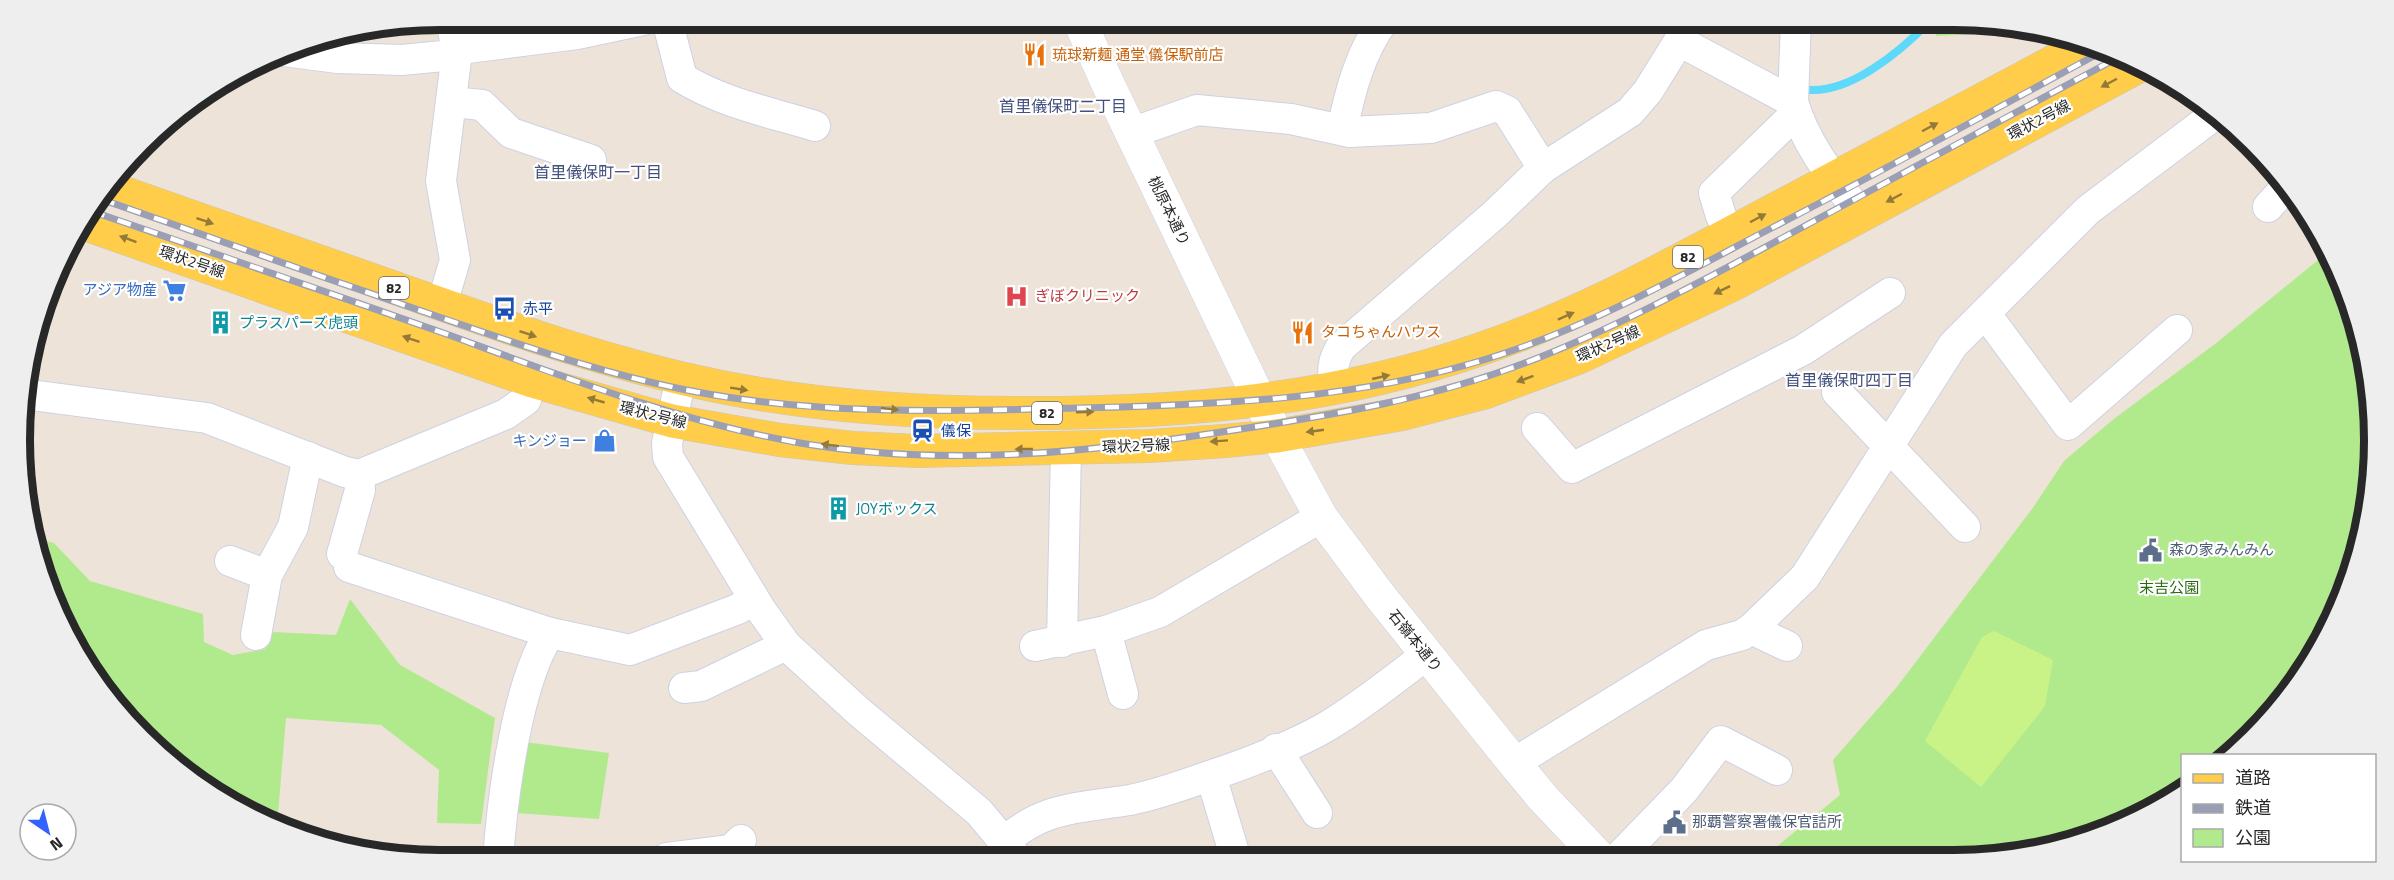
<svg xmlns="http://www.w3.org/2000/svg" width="2394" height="880" viewBox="0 0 2394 880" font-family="'Titillium Web','Noto Sans JP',sans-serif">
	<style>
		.green { fill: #b1ea8d }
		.pitch { fill: #caf387 }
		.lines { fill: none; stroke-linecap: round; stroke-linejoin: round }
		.stream { stroke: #5dd9fc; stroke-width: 8 }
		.minor-casing { stroke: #cdd2e3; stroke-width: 32 }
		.secondary-casing { stroke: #cdd2e3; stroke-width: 34 }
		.primary-casing { stroke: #c7c7c7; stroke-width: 34 }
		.minor { stroke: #fff; stroke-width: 30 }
		.secondary { stroke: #fff; stroke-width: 33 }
		.primary { stroke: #ffcd4a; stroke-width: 33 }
		.rail-casing { stroke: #9a9fb5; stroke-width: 7 }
		.rail { stroke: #fff; stroke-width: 4.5; stroke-dasharray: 14; stroke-linecap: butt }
		.oneway { fill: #947a39 }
		.labels { text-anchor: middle; stroke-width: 4.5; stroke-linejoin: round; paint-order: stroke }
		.shield { fill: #fff; stroke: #686868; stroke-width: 1.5 }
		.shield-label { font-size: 14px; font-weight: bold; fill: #282828 }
		.food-label { font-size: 15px; fill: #c56008; stroke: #fff; text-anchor: start }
		.street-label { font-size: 15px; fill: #282828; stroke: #fff }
		.shop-label { font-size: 15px; fill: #366cbe; stroke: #fff; text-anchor: end }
		.health-label { font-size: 15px; fill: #be3a42; stroke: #fff; text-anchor: start }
		.transit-label { font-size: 15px; fill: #164399; stroke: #fff; text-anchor: start }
		.culture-label { font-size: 15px; fill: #0d838f; stroke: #fff; text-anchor: start }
		.service-label { font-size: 15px; fill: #4e5e75; stroke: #fff; text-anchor: start }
		.park-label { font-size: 15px; fill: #286c11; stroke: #fff }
		.neighbourhood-label { font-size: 16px; fill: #44517d; stroke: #fff }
		.rim { fill: none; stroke: #282828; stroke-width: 8 }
	</style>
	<rect width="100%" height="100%" fill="#ede3d8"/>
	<g class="green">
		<polygon points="1932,20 1988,24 1974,34 1936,36"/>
		<polygon points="2328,252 2352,305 2371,385 2374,468 2360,549 2304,673 2232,755 2182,756 2182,789 2140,817 2009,857 1764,857 1840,795 1833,760 1896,688 2032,509 2064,461 2115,418 2215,344"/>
		<polygon points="33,538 54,543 90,581 203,614 204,642 233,655 265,649 272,632 336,635 350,599 400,665 495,718 481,824 437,823 439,770 381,725 286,718 277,826 254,817 184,774 90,673 51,601"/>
		<polygon points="525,742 609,753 599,819 516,813"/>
	</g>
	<polygon class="pitch" points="1994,631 2053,660 2045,706 1981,787 1925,741 1982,637"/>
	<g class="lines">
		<g class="stream">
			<polyline points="1663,20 1683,30"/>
			<path d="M 1801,89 C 1847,98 1902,50 1931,20"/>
		</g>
		<defs>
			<g id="minor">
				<path d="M 667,20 L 682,78 C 723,103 769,112 815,126"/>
				<path d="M 1796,20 L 1793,102 C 1806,146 1834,179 1862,216"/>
				<polyline points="284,51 338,58 402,60 443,56 468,48 577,34 643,20"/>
				<polyline points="452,102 482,105 511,133 591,160"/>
				<path d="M 1342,130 C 1350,92 1360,52 1384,20"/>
				<polyline points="1131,133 1197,110 1291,119 1350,132 1431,128 1496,106 1507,111 1543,168"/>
				<polyline points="2268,207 2287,186"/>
				<polyline points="1730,233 1721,216 1714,193 1796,113"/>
				<polyline points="442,304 455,260 441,181 457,52 451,20"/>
				<polyline points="1985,313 2068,425 2177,330"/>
				<polyline points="681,378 667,443 668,457 761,610 786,645 858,711 979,812 1018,859"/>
				<path d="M 1335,387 C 1332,370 1332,362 1341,347 L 1494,215 L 1543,168 L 1630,112 L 1648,91 L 1679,41 L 1793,102"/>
				<polyline points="1837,392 1965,527"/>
				<polyline points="23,394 207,418 345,472 359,475 506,414 526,400 532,381"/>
				<polyline points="1537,428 1572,468 1803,350 1890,293"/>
				<polyline points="342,554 360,490 359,475"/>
				<polyline points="230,561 267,575"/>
				<polyline points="349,567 550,633 630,650 738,609 754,599"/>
				<polyline points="1751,629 1787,646"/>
				<polyline points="1106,631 1123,694"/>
				<polyline points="256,635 267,575 293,527 308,457"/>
				<polyline points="1062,642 1066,448"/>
				<polyline points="1035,646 1106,631 1160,612 1321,517"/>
				<polyline points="684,688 701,686 786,645"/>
				<polyline points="1276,749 1317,813"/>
				<polyline points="1514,763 1706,645 1742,635 1751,629 1805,577 1953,345 2088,210 2217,113"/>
				<polyline points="1211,776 1236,859"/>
				<path d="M 1004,842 C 1044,806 1080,808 1130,800 C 1156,795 1184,785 1209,776 C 1244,765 1303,742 1334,722 C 1366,702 1396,678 1426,655"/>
				<polyline points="1618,858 1684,790 1721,741 1777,770"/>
				<path d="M 498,860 C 502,801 517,681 550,633"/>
				<polyline points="667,860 667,858 731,850 741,840"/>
			</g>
			<polyline id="secondary" points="1079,20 1107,82 1277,436 1321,517 1380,596 1514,763 1543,798 1600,858"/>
			<g id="primary">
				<path d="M 110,188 C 206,222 302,255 398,289 C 494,323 589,357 689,380 C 801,406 918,414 1033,413 C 1185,413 1333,400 1478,350 C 1582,315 1676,262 1772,211 C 1877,155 1983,100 2088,43"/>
				<polyline points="82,223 532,381 672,421 780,440 853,448 917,451 1149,446 1225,441 1277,436 1402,414 1486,392 1580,357 1732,285 2143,64"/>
			</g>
		</defs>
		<use href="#minor" class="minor-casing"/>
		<use href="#secondary" class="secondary-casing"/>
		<use href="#primary" class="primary-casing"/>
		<use href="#minor" class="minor"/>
		<use href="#secondary" class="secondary"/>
		<use href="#primary" class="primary"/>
		<defs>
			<g id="rail">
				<path d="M 101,199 C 215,239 328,279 442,318 C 526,347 610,376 697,392 C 837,418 980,410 1121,407 C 1252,403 1383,395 1508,352 C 1596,322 1677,278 1758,235 C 1875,175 1990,112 2105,50"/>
				<path d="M 91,211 C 211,252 330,293 449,335 C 564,377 680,422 800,443 C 947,468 1095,452 1241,429 C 1338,414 1433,398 1525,363 C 1616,328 1702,281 1788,235 C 1899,176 2010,115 2121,56"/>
			</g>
		</defs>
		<use href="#rail" class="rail-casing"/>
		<use href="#rail" class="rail"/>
	</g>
	<defs><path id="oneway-solid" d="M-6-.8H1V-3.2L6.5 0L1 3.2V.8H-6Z" transform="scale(1.5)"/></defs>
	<g class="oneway">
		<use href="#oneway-solid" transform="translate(2109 83) rotate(152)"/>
		<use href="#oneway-solid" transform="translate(1930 127) rotate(-28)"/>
		<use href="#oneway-solid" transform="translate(1894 198) rotate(152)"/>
		<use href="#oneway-solid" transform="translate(1758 218) rotate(-28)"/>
		<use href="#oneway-solid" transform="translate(205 221) rotate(19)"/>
		<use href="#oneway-solid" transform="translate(128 239) rotate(-160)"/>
		<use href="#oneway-solid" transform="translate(1722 290) rotate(154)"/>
		<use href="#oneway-solid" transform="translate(1566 316) rotate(-24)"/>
		<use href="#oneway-solid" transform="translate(528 334) rotate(19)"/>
		<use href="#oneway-solid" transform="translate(411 339) rotate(-161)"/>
		<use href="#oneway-solid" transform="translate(1381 377) rotate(-13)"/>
		<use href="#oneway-solid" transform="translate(1525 379) rotate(160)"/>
		<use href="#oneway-solid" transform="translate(739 389) rotate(9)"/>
		<use href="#oneway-solid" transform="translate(596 400) rotate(-164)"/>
		<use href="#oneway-solid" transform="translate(890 409) rotate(6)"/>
		<use href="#oneway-solid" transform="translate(1085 412) rotate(-2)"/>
		<use href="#oneway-solid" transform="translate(1315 431) rotate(172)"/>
		<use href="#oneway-solid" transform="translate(1219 441) rotate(176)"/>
		<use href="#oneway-solid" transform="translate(830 445) rotate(-173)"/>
		<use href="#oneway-solid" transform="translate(1024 449) rotate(179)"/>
	</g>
	<defs>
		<symbol id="restaurant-bare" viewBox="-9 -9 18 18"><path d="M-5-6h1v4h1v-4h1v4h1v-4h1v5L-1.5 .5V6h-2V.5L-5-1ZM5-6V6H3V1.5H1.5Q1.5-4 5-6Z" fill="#e8710a" stroke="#fff" stroke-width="2.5" paint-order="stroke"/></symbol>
		<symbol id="supermarket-bare" viewBox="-9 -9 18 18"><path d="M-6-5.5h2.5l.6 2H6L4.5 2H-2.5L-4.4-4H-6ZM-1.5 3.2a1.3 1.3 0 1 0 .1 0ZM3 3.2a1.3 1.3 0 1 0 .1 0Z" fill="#3f7fe0" stroke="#fff" stroke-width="2.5" paint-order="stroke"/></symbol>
		<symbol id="hospital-bare" viewBox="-9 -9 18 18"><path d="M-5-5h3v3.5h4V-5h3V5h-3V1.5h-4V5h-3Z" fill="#e0444e" stroke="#fff" stroke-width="2.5" paint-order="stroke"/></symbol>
		<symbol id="bus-bare" viewBox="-9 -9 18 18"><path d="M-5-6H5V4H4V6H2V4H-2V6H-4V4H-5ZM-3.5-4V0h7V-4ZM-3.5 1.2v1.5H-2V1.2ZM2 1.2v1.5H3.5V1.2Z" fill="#1a4fb4" stroke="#fff" stroke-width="2.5" paint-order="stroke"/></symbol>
		<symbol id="building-bare" viewBox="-9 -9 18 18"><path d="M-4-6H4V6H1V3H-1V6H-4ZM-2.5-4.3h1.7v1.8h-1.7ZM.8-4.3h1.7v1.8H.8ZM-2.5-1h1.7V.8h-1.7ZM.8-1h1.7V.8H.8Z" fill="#0f9aa8" stroke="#fff" stroke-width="2.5" paint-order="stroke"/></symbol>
		<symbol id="station-bare" viewBox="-9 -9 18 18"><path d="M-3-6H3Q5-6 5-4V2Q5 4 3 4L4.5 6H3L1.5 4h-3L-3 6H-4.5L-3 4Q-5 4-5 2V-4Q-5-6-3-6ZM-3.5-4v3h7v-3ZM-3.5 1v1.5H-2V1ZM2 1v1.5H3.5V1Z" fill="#1a4fb4" stroke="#fff" stroke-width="2.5" paint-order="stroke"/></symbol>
		<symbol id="shop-bare" viewBox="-9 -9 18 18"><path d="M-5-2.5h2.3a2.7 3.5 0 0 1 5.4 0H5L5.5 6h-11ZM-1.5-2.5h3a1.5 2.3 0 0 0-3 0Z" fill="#3f7fe0" stroke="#fff" stroke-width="2.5" paint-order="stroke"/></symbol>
		<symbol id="civic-bare" viewBox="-9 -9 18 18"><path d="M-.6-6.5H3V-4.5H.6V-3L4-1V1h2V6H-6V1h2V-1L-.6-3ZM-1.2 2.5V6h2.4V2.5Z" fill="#5c6f8a" stroke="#fff" stroke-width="2.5" paint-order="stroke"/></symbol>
	</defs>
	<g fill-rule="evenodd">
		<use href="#restaurant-bare" x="1018" y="38" width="33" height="33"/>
		<use href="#supermarket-bare" x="158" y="274" width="33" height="33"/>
		<use href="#hospital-bare" x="1000" y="280" width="33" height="33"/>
		<use href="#bus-bare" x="488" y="292" width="33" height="33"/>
		<use href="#building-bare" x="204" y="306" width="33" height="33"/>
		<use href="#restaurant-bare" x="1286" y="316" width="33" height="33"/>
		<use href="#station-bare" x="906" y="414" width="33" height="33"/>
		<use href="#shop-bare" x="588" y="424" width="33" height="33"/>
		<use href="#building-bare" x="822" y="492" width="33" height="33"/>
		<use href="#civic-bare" x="2134" y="534" width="33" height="33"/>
		<use href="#civic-bare" x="1658" y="806" width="33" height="33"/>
	</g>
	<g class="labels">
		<g class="shield">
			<rect x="1673" y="246" width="30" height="22" rx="4.5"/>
			<rect x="379" y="277" width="30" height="22" rx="4.5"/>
			<rect x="1032" y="402" width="30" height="22" rx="4.5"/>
		</g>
		<g class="shield-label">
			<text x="1688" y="262">82</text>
			<text x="394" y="293">82</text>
			<text x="1047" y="418">82</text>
		</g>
		<g class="food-label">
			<text x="1052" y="60">琉球新麺 通堂 儀保駅前店</text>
			<text x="1321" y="337">タコちゃんハウス</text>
		</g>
		<g class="street-label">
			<text transform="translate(2039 120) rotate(-28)" y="5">環状2号線</text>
			<text transform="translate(1169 211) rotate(64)" y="5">桃原本通り</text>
			<text transform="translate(192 262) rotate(19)" y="5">環状2号線</text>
			<text transform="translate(1608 344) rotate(-24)" y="5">環状2号線</text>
			<text transform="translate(653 415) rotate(14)" y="5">環状2号線</text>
			<text transform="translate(1136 446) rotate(-2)" y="5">環状2号線</text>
			<text transform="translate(1415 641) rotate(51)" y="5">石嶺本通り</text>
		</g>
		<g class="shop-label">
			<text x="157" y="295">アジア物産</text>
			<text x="587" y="446">キンジョー</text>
		</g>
		<g class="health-label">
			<text x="1035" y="301">ぎぼクリニック</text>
		</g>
		<g class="transit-label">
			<text x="523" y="314">赤平</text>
			<text x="941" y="436">儀保</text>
		</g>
		<g class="culture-label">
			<text x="239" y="328">プラスパーズ虎頭</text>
			<text x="856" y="514">JOYボックス</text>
		</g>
		<g class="service-label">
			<text x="2169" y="555">森の家みんみん</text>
			<text x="1692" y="827">那覇警察署儀保官詰所</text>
		</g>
		<g class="park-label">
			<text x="2169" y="593">末吉公園</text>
		</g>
		<g class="neighbourhood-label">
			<text x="1063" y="112">首里儀保町二丁目</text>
			<text x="598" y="178">首里儀保町一丁目</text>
			<text x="1849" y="386">首里儀保町四丁目</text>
		</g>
	</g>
	<path d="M0 0H2394V880H0ZM440 30H1954A410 410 0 0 1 2364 440V440A410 410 0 0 1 1954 850H440A410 410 0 0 1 30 440V440A410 410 0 0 1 440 30Z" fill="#eee" fill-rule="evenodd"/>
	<path class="rim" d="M440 30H1954A410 410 0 0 1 2364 440V440A410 410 0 0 1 1954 850H440A410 410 0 0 1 30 440V440A410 410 0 0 1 440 30Z"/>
	<rect x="2181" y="754" width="195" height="108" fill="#ffffff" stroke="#a9a9a9" stroke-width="1.5"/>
	<rect x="2193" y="774" width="30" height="9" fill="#ffcd4a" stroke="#a9a9a9" stroke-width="1.5"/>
	<text x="2235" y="784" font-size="18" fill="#282828">道路</text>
	<rect x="2193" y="804" width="30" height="9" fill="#9a9fb5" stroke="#a9a9a9" stroke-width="1.5"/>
	<text x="2235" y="814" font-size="18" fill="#282828">鉄道</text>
	<rect x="2193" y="829" width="30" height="18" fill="#b1ea8d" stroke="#a9a9a9" stroke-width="1.5"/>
	<text x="2235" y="844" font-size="18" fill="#282828">公園</text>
	<g transform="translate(48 832) rotate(145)"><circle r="28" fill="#ffffff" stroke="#a9a9a9" stroke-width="1.5"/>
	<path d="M0-4.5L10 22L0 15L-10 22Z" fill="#3262ff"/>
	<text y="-9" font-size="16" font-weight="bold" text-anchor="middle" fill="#282828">N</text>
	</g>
</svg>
